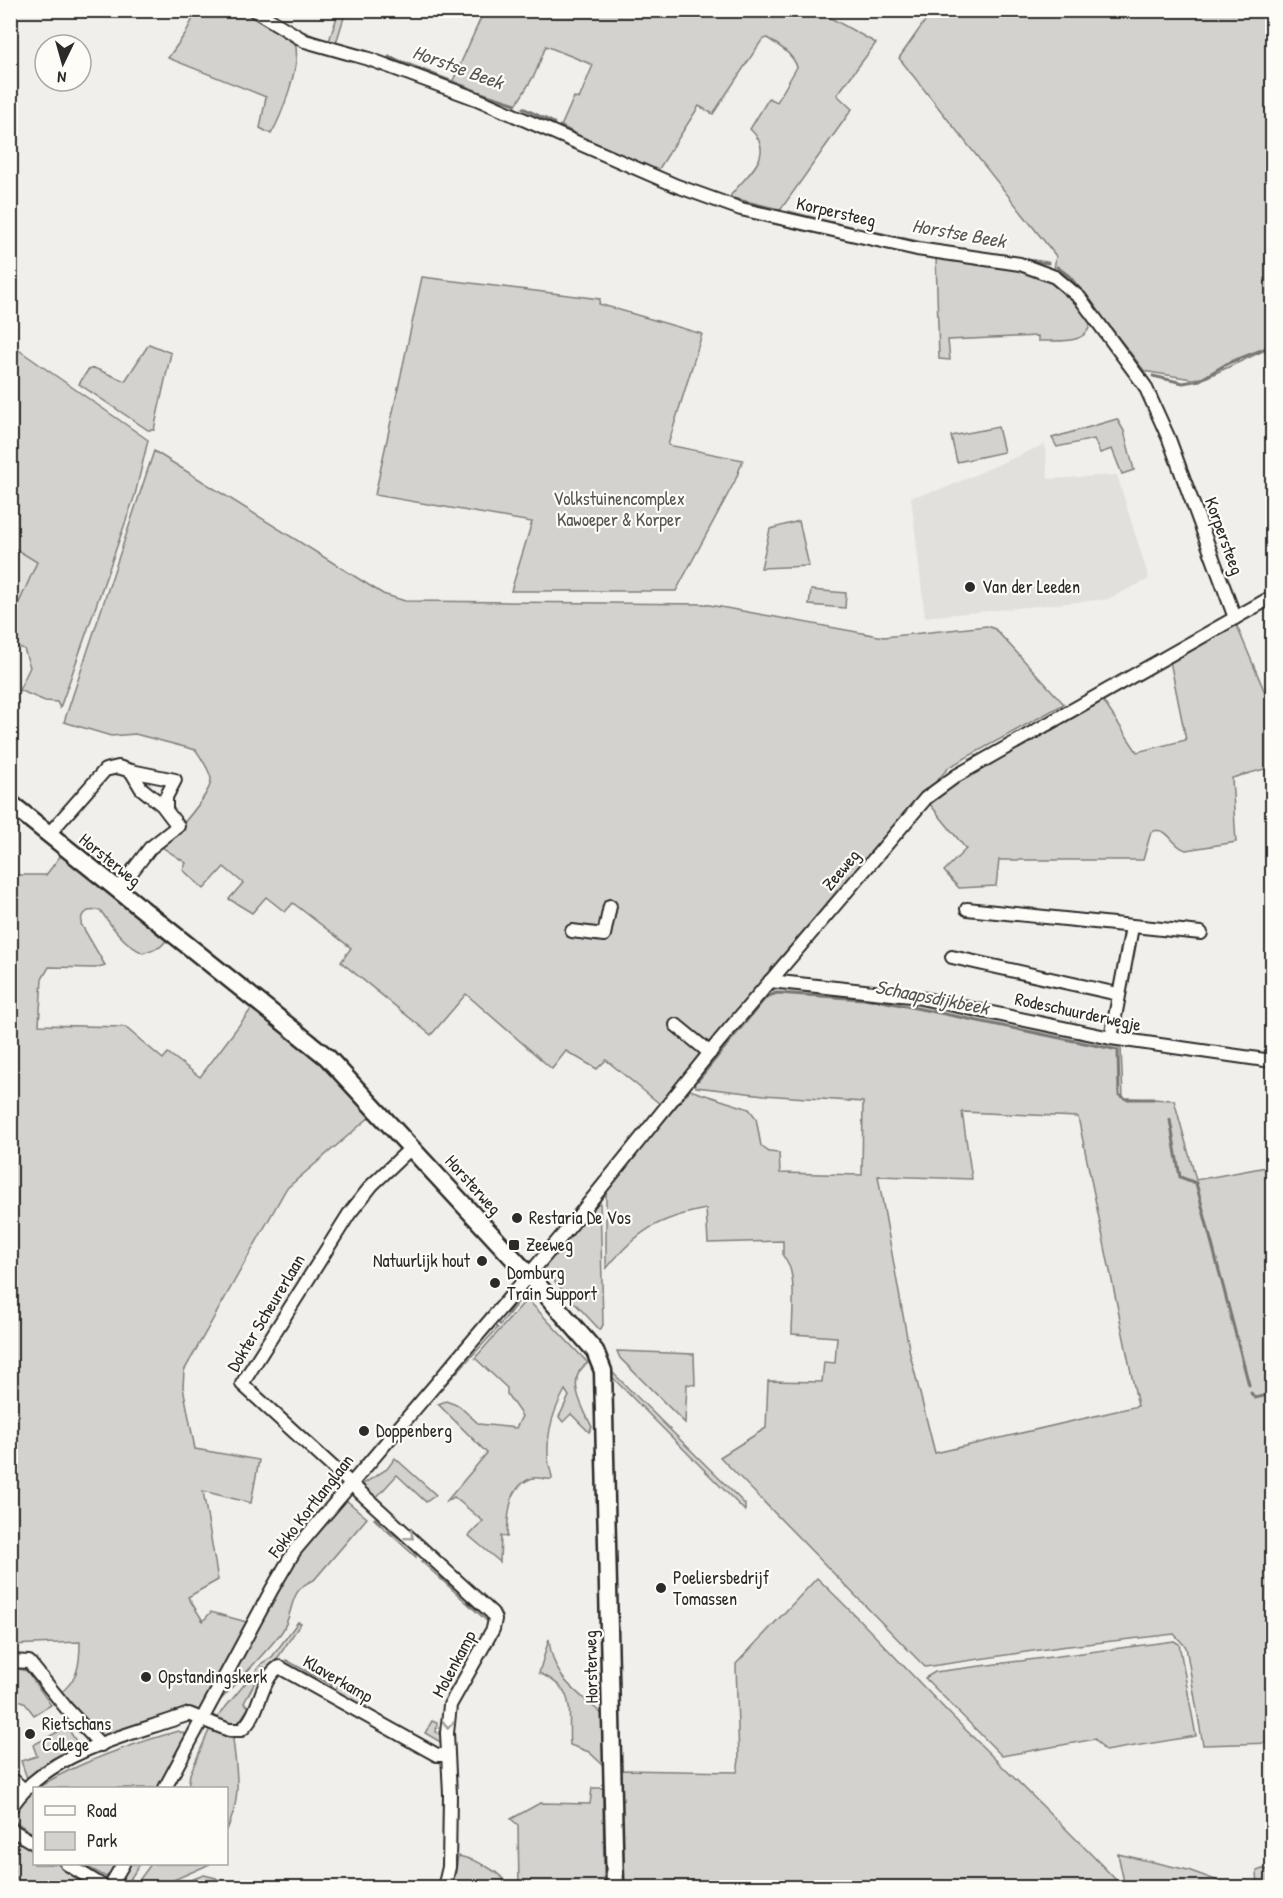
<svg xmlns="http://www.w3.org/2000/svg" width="1283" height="1898" viewBox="0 0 1283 1898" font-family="'Patrick Hand',sans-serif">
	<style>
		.built { fill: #e1e0dc }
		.green { fill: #d3d2cf; stroke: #7f7e7d; stroke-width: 1.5; fill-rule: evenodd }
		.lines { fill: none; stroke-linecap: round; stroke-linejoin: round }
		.stream { stroke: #777775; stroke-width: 3 }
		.minor-casing { stroke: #2b2b2b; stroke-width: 16 }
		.major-casing { stroke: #2b2b2b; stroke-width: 21 }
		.minor { stroke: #fdfcf7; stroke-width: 12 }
		.major { stroke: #fdfcf7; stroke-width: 16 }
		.oneway { stroke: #9e9e9b }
		.poi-dot { fill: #2b2b2b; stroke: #fdfcf7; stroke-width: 2 }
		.labels { text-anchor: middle; stroke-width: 4.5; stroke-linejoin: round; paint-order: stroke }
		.street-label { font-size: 18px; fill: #2b2b2b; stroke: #fdfcf7 }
		.park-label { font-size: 18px; fill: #555554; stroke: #fdfcf7 }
		.poi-label { font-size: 18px; fill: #2b2b2b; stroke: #fdfcf7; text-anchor: start }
		.water-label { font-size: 20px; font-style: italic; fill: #575756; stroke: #fdfcf7 }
	</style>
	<rect width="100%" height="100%" fill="#f0efeb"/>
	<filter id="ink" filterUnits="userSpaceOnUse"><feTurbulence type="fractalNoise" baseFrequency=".0167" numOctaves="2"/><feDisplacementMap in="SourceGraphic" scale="12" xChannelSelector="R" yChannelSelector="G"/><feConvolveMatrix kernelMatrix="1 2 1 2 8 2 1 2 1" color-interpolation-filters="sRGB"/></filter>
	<g filter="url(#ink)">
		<g class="built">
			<polygon points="1045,444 1048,479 1117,475 1149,579 1108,599 925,617 911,497 943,489"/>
			<polygon points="11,546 37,562 11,621"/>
		</g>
		<g class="green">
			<path d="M 197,11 L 244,11 L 295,44 C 302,61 281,118 271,134 L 260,128 L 266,97 L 168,58 L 185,34 Z"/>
			<polygon points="339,11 346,11 335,46 328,44"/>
			<path d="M 484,11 L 818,11 L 876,43 L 837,95 L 852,109 L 779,212 L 731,203 L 731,195 C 749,172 777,154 750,129 L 769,98 L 777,102 L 797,67 C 793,54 778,45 767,38 L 762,40 L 713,114 L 699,106 L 655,175 L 559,131 L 574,97 L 579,99 L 593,65 L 546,46 L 535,74 L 515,107 L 509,107 L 451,85 Z"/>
			<polygon points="932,11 1272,11 1272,347 1207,377 1192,379 1137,370 1078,290 1054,269 1056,256 899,58"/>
			<path d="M 936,257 L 1026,269 L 1059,283 L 1091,321 C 1088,346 1058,340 1038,341 L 1038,336 L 948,340 L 950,360 L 939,359 Z"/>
			<polygon points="422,277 600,299 599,304 702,334 668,445 743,460 735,481 676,591 511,591 532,522 375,495"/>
			<polygon points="10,344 148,440 135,495 60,708 57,702 45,701 19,690 30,667 24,649 11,645 11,621 37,562 11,546"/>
			<polygon points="149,344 171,353 154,430 148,430 79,384 88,370 94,368 125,381"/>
			<polygon points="1117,419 1124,431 1134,470 1122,474 1112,449 1100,453 1094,439 1057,447 1052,438"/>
			<polygon points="998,427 1004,452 957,462 951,436"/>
			<path d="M 154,451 L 383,594 L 405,601 L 704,604 L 884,637 L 987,626 L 995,629 L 1064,704 L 949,767 L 810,925 L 660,1104 L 606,1060 L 597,1069 L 566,1051 L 552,1069 L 466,994 L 431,1035 L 341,962 L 351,948 L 293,903 L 285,912 L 266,897 L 252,913 L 229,899 L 243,883 L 224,867 L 204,889 L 183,870 L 186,863 L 162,847 C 173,835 212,795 211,779 C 210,770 201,758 196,750 L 135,734 L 111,736 L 64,722 Z"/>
			<polygon points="799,521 809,566 761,568 770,529"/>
			<polygon points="811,590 846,593 845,608 809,605"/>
			<path d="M 1236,624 L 1272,709 L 1272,767 L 1232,778 L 1236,842 L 1186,850 C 1171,846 1169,825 1151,832 L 1143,860 L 999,860 L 996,886 L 959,888 L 944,871 L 966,849 L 929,803 L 943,790 L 1102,699 L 1137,752 L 1186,740 L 1170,661 Z"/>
			<path d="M 12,814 L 16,817 L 15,875 L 46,875 L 61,855 L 166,941 L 160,947 L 143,953 C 124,944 112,927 100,910 L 88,911 L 82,916 L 81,924 L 105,965 L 95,968 L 49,967 L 42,979 L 39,1025 L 125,1027 L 163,1059 L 168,1053 L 200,1077 L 252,1008 L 320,1061 L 349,1088 L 349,1093 L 365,1112 L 372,1115 L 286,1189 L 184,1371 L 183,1387 L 195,1449 L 259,1460 L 251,1503 L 203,1491 L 218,1580 L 188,1597 L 203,1621 L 211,1612 L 250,1623 L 203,1709 L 106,1740 L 59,1694 C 78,1680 80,1665 80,1642 L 11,1645 Z"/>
			<path d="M 779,988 L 875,994 L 960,1010 L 1121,1047 L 1123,1098 L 1174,1100 L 1196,1180 L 1272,1166 L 1272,1743 L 1203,1745 L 1186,1647 L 1174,1634 L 1060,1647 L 925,1667 L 720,1457 L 766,1428 L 768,1381 L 822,1382 L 824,1362 L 835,1363 L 837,1337 L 792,1334 C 792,1314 798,1269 783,1256 L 783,1241 L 708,1243 L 706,1209 C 658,1218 637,1231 606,1269 L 606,1189 L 687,1089 L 749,1109 L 756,1118 L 761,1146 L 769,1152 L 779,1153 L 780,1173 L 862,1175 L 863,1102 L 764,1095 L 696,1087 L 694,1080 L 763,995 ZM 962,1112 L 1078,1117 L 1138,1406 L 935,1453 L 910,1354 L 878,1176 L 972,1179 Z"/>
			<polygon points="600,1196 603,1325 600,1330 541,1267"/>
			<polygon points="523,1286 527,1291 500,1325 497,1322 502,1316 500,1313 502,1311 507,1314 514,1304 511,1301"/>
			<path d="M 527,1299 L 588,1363 C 564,1377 583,1409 592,1427 L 589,1432 L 571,1414 L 563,1422 L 559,1417 L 569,1396 L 565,1390 C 552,1413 545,1438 549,1465 C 550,1470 552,1474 552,1479 C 546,1480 540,1477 533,1478 C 508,1485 508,1516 507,1537 L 501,1536 L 500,1562 L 469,1536 L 483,1521 L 454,1497 L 445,1503 L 487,1453 L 438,1404 L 446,1401 L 459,1406 L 479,1424 L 516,1428 L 522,1416 L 507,1394 L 507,1388 L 475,1358 Z"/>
			<polygon points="495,1326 498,1328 445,1385 443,1383"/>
			<polygon points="617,1351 694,1354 695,1385 687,1384 685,1423 620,1358"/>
			<polygon points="611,1371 745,1504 745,1511 611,1376"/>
			<polygon points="395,1458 436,1495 426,1502 397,1475 374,1500 358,1487 387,1469"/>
			<path d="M 346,1500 L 367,1518 L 314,1580 C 287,1589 295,1614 281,1633 C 262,1657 238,1680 218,1703 L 278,1585 L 303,1550 Z"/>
			<polygon points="375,1518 381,1523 386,1522 390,1526 389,1531 416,1550 416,1557 374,1519"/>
			<path d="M 426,1559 C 433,1566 437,1571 442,1578 C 449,1587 459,1590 467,1596 L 468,1602 L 476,1609 L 480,1609 L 489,1618 L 488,1622 L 421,1561 Z"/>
			<path d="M 817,1578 C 870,1628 918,1683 970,1734 C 1018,1783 1068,1829 1115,1879 L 1117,1887 L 625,1887 L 620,1770 L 737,1772 L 739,1760 L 736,1664 Z"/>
			<polygon points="298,1622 301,1623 269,1671 263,1667 244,1703 249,1707 235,1728 215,1720 262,1663 272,1657"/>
			<path d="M 549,1639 C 553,1679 574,1689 602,1714 L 603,1765 L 589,1752 L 570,1745 C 567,1710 579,1691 539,1673 Z"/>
			<polygon points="1174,1641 1179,1644 1180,1649 1196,1736 1105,1751 1095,1739 1002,1756 925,1678 935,1672"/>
			<path d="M 286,1660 L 332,1685 L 328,1692 L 321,1689 C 315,1672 298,1671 284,1664 Z"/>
			<polygon points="10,1667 27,1671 51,1705 34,1715 24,1702 11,1697"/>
			<polygon points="341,1680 371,1697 363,1711 333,1694"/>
			<polygon points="432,1721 437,1723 436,1732 442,1736 442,1743 425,1733"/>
			<polygon points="67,1727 81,1749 28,1781 21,1761 37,1756 33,1745"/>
			<path d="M 210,1728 L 233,1739 C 237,1775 242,1796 227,1830 L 226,1788 L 188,1788 L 190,1774 Z"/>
			<path d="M 178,1731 L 187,1735 L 160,1788 L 34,1788 L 34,1834 L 11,1819 C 21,1778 139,1742 178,1731 Z"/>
			<polygon points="592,1788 603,1788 604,1887 519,1887 518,1825 511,1819 540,1803 590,1804"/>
			<polygon points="10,1835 34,1849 34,1864 57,1864 99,1887 11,1886"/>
			<polygon points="1118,1854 1188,1870 1229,1885 1258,1887 1257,1871 1262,1869 1272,1870 1272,1887 1125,1887"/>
			<path d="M 458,1856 C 475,1859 503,1872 508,1887 L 450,1888 L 455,1876 Z"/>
			<polygon points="82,1864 116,1864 108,1878"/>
			<polygon points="131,1864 140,1864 125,1887 119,1883"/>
			<polygon points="151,1864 210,1864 158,1887 134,1887"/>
			<polygon points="204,1875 216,1878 224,1887 171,1887"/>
		</g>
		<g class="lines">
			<g class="stream">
				<polyline points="300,31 322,40"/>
				<polyline points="342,45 375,54"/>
				<polyline points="389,57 481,93 516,104"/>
				<polyline points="523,108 554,123"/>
				<polyline points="560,126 579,136"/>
				<polyline points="587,140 607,149"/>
				<polyline points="734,199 780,210"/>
				<polyline points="789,212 853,228"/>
				<polyline points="865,230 936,246 1048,263"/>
				<polyline points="1057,267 1069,276 1083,293"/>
				<polyline points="1107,324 1145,373"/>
				<polyline points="1153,376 1183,383 1200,380 1228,363 1272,346"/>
				<polyline points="698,1080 766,997 777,993 877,1000 1118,1050 1119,1095 1126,1099 1153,1099"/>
				<polyline points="1170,1120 1180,1177 1196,1183 1249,1385"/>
				<polyline points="646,1141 689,1090"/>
				<polyline points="1251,1393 1255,1398 1272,1394"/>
			</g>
			<defs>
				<g id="minor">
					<polyline points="254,10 305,41 369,59 477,99 677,186 741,209 917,249 1020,264 1055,277 1080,298 1145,386 1169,439 1235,618"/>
					<polyline points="131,771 175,780 166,797 166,809"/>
					<polyline points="48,835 105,770 118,767 131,771 141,788 162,805 178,826 150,848 117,891"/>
					<polyline points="967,909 1201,933"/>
					<polyline points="572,931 604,935 610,906"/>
					<polyline points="952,957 1118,994"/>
					<polyline points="770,981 911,996 1111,1038 1272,1061"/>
					<polyline points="676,1025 710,1053"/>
					<polyline points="1111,1038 1132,927"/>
					<polyline points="412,1147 372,1185 349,1214 242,1384 492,1613 495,1619 493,1629 450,1705 447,1733 450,1794 449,1867 444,1888"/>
					<polyline points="10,1661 29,1662 67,1709 101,1745"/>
					<polyline points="10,1777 24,1790"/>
					<polyline points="165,1788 272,1589 295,1550 572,1224 720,1040 926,798 956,776 1272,597"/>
					<path d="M 10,1809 C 46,1751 129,1736 189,1714 L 229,1730 L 241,1730 C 261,1715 259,1680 279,1667 L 437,1755 L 448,1755"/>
					<polyline points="10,1829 34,1843"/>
					<polyline points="67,1864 106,1888"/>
					<polyline points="109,1888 123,1864"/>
				</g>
				<polyline id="major" points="10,803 327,1057 537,1284 595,1351 603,1371 615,1888"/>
			</defs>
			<use href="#minor" class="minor-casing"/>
			<use href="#major" class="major-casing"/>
			<use href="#minor" class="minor"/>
			<use href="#major" class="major"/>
		</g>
		<defs><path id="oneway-chevron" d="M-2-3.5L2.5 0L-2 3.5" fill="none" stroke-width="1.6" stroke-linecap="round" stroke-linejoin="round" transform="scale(1.5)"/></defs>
		<g class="oneway">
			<use href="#oneway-chevron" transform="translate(410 1536) rotate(40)"/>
			<use href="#oneway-chevron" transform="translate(448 1725) rotate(96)"/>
		</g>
	</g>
	<g class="poi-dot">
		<circle cx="970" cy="587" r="6"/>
		<circle cx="517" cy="1218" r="6"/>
		<rect x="508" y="1239" width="12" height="12" rx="3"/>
		<circle cx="482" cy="1261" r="6"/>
		<circle cx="495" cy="1283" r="6"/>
		<circle cx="364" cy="1431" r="6"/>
		<circle cx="661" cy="1588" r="6"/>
		<circle cx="146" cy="1677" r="6"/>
		<circle cx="30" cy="1734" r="6"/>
	</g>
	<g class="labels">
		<g class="street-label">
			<text transform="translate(836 212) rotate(13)" y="6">Korpersteeg</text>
			<text transform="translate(1224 536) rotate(70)" y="6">Korpersteeg</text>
			<text transform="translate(110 860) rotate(39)" y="6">Horsterweg</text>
			<text transform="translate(841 870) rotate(-50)" y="6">Zeeweg</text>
			<text transform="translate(1078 1012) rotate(12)" y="6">Rodeschuurderwegje</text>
			<text transform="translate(473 1185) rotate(48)" y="6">Horsterweg</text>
			<text transform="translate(266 1313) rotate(-59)" y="6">Dokter Scheurerlaan</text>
			<text transform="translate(311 1506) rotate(-52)" y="6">Fokko Kortlanglaan</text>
			<text transform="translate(454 1664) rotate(-62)" y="6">Molenkamp</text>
			<text transform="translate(591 1667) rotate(-91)" y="6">Horsterweg</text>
			<text transform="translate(338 1679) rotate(30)" y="6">Klaverkamp</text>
		</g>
		<g class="park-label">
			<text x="619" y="505">Volkstuinencomplex<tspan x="619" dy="21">Kawoeper &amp; Korper</tspan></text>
		</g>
		<g class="poi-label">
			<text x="982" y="593">Van der Leeden</text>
			<text x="529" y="1224">Restaria De Vos</text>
			<text x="526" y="1251">Zeeweg</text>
			<text x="470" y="1267" text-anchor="end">Natuurlijk hout</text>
			<text x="507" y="1279">Domburg<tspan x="507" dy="21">Train Support</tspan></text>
			<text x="376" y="1437">Doppenberg</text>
			<text x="673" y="1584">Poeliersbedrijf<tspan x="673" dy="21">Tomassen</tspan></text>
			<text x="158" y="1683">Opstandingskerk</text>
			<text x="42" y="1730">Rietschans<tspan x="42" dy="21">College</tspan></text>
		</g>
		<g class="water-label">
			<text transform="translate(458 67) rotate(20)" y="7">Horstse Beek</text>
			<text transform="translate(959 233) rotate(10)" y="7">Horstse Beek</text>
			<text transform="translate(932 997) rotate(11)" y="7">Schaapsdijkbeek</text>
		</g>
	</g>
	<rect width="1283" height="1898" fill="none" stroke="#fdfcf7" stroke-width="36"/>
	<rect x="18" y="18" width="1247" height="1862" fill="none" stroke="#2b2b2b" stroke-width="2" filter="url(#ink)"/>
	<rect x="33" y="1787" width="195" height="78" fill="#fdfcf7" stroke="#a9a8a5" stroke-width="1.5"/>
	<rect x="45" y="1806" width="30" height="9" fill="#fdfcf7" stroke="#a9a8a5" stroke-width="1.5"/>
	<text x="87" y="1817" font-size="18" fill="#2b2b2b">Road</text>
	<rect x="45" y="1832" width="30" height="18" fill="#d3d2cf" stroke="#a9a8a5" stroke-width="1.5"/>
	<text x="87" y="1847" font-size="18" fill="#2b2b2b">Park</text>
	<g transform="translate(63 63) rotate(185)"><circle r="28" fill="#fdfcf7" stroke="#a9a8a5" stroke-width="1.5"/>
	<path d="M0-4.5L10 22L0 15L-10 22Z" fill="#2b2b2b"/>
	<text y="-9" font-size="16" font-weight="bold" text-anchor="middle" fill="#2b2b2b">N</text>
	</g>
</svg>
